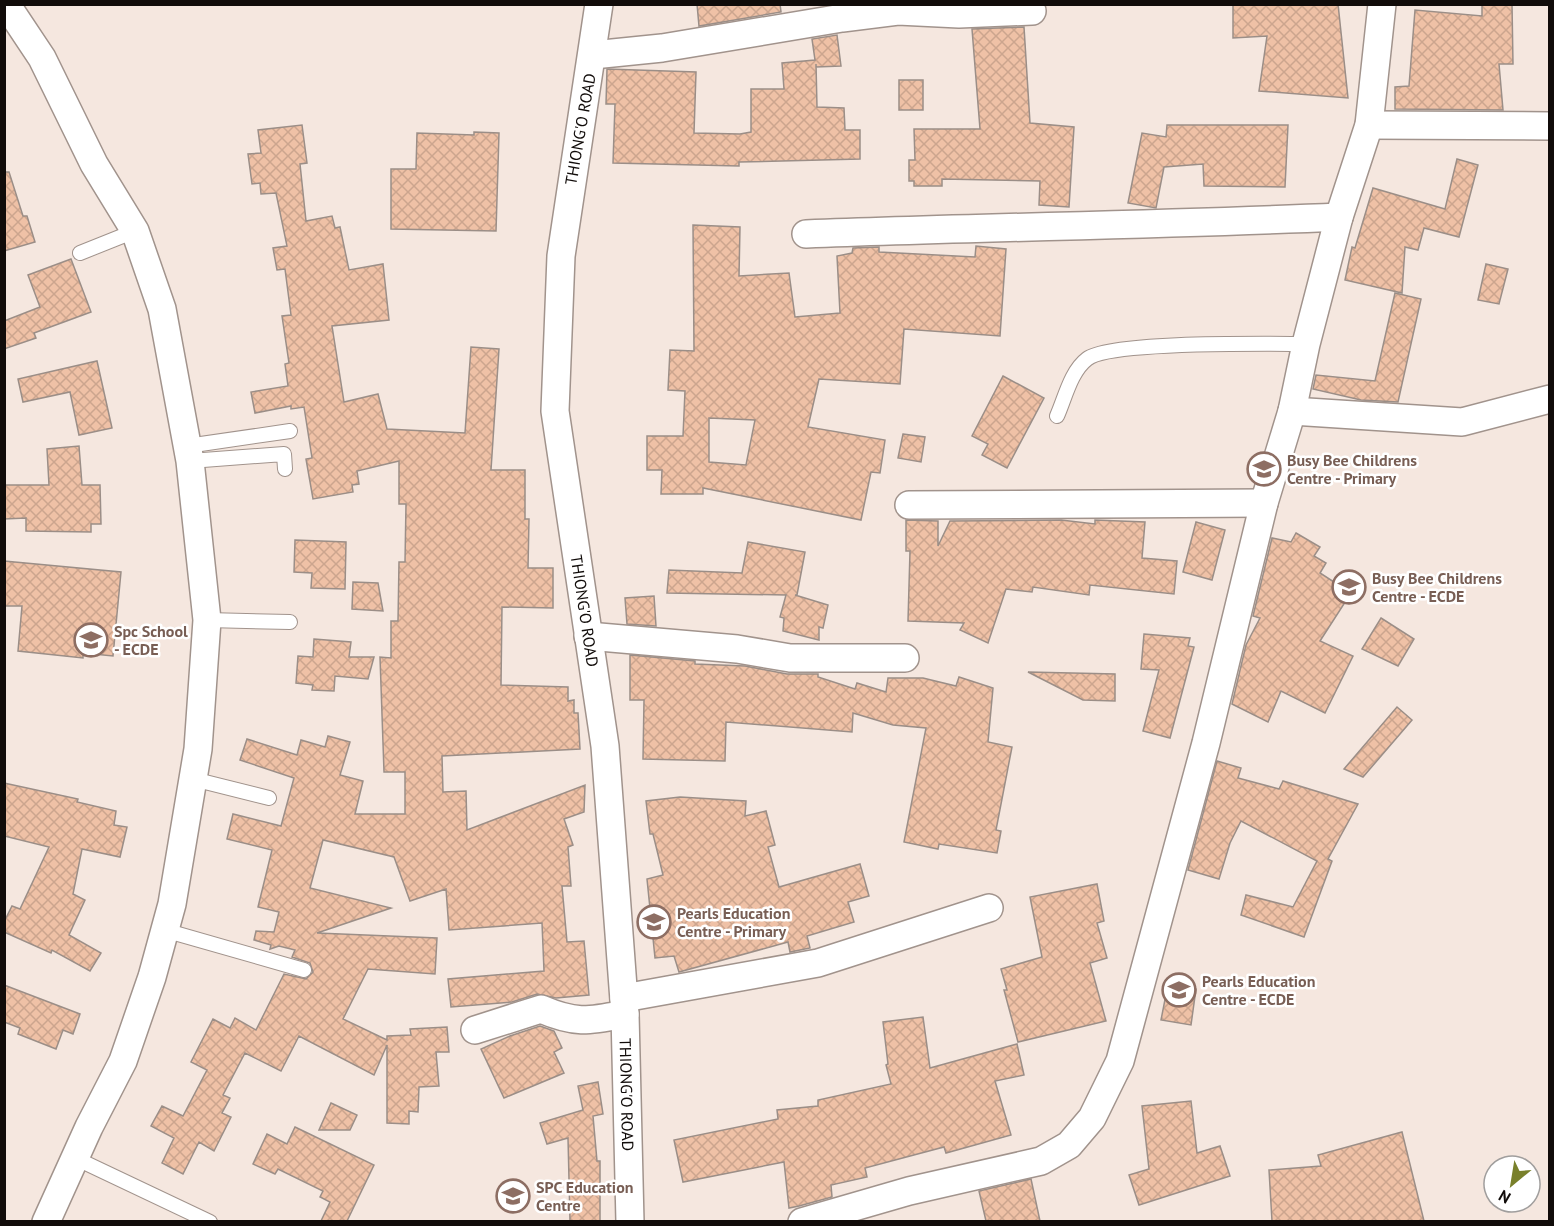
<svg xmlns="http://www.w3.org/2000/svg" width="1554" height="1226" viewBox="0 0 1554 1226" font-family="'PT Sans',sans-serif">
	<style>
		.building { fill: url(#building-cross-hatch); stroke: #9b8e87; stroke-width: 1.5; fill-rule: evenodd }
		.lines { fill: none; stroke-linecap: round; stroke-linejoin: round }
		.service-casing { stroke: #a1938c; stroke-width: 16 }
		.minor-casing { stroke: #a1938c; stroke-width: 30 }
		.service { stroke: #fff; stroke-width: 14 }
		.minor { stroke: #fff; stroke-width: 27 }
		.labels { text-anchor: middle; stroke-width: 5; stroke-linejoin: round; paint-order: stroke }
		.street-label { font-size: 16px; fill: #110c0a; stroke: #fff }
		.education-label { font-size: 16px; font-weight: bold; fill: #785e54; stroke: #fff; text-anchor: start }
	</style>
	<defs>
		<pattern id="building-cross-hatch" width="8" height="8" patternUnits="userSpaceOnUse" patternTransform="scale(1.5)"><rect width="8" height="8" fill="#efc1a6"/><path d="M0 0l8 8M0 8l8-8" fill="none" stroke="#cca58e"/></pattern>
	</defs>
	<rect width="100%" height="100%" fill="#f5e7df"/>
	<g class="building">
		<polygon points="697,4 780,4 781,12 699,26"/>
		<polygon points="1233,4 1338,4 1348,98 1259,91 1267,36 1233,38"/>
		<polygon points="1482,4 1512,4 1513,64 1499,64 1503,110 1395,109 1395,87 1409,86 1415,10 1482,16"/>
		<polygon points="1024,27 1030,123 1074,127 1069,207 1039,205 1040,181 942,179 942,186 914,186 914,181 909,181 909,160 915,160 914,129 980,129 972,29"/>
		<polygon points="837,35 841,66 816,67 816,64 817,107 844,108 845,130 860,130 860,159 739,162 739,166 613,163 615,104 606,104 607,69 696,72 694,133 740,134 751,132 751,89 784,89 782,63 815,60 812,39"/>
		<rect x="899" y="80" width="24" height="30"/>
		<polygon points="302,125 307,163 300,164 306,221 332,216 335,228 340,227 349,270 383,264 389,320 332,326 344,402 378,394 387,429 465,433 471,347 499,349 491,470 525,470 525,519 529,519 528,568 553,568 553,608 502,607 501,685 568,687 568,701 574,700 574,713 578,713 580,749 442,756 443,792 466,791 467,830 585,785 584,812 564,819 573,845 568,847 571,886 562,886 567,942 584,941 589,995 556,998 537,994 512,1002 451,1007 448,979 544,971 542,923 449,930 446,889 410,901 394,857 323,840 310,888 391,908 317,933 437,938 435,974 368,969 343,1019 387,1040 387,1036 411,1035 410,1029 447,1027 449,1052 436,1052 439,1086 419,1087 418,1112 409,1111 409,1124 387,1123 387,1045 374,1075 299,1036 281,1071 245,1053 223,1095 230,1098 222,1113 231,1117 214,1151 199,1142 183,1174 162,1163 174,1138 151,1126 162,1106 183,1116 207,1070 191,1062 213,1019 230,1028 235,1018 256,1030 284,974 306,979 313,972 310,963 292,957 295,950 279,946 270,949 271,945 254,940 256,931 274,932 279,912 258,907 272,850 227,839 233,814 281,826 294,778 240,760 247,739 297,755 301,740 325,747 328,736 350,742 340,775 363,781 355,814 405,814 405,772 384,772 380,657 391,658 391,621 398,621 399,562 405,562 406,504 399,504 399,461 357,471 359,484 352,485 353,492 313,499 306,459 312,458 304,407 291,409 291,406 255,413 251,392 288,386 285,364 289,363 282,316 291,315 285,269 277,270 273,248 287,246 276,193 261,194 260,183 252,184 248,154 261,153 258,130"/>
		<polygon points="1167,125 1288,125 1285,187 1204,186 1203,164 1164,167 1156,208 1128,203 1142,133 1166,137"/>
		<polygon points="474,132 499,133 496,231 391,229 391,169 416,169 417,133 474,135"/>
		<polygon points="1457,159 1478,165 1459,237 1424,228 1418,250 1405,247 1402,293 1345,280 1352,247 1355,248 1373,188 1445,209"/>
		<polygon points="4,172 9,172 23,216 27,216 35,242 4,251"/>
		<path d="M 693,225 L 740,227 L 739,276 L 789,273 L 795,317 L 840,313 L 837,256 L 852,253 L 853,248 L 879,247 L 879,252 L 975,257 L 976,246 L 1006,249 L 1000,336 L 904,329 L 900,384 L 819,379 L 808,427 L 885,440 L 880,473 L 871,472 L 861,520 L 703,488 L 703,494 L 661,494 L 662,470 L 647,470 L 647,436 L 683,436 L 685,391 L 668,390 L 670,350 L 694,351 ZM 709,418 L 755,420 L 746,465 L 709,462 Z"/>
		<polygon points="71,259 91,312 34,333 36,338 4,349 4,321 40,307 28,275"/>
		<polygon points="1486,264 1508,269 1499,304 1478,300"/>
		<polygon points="1395,293 1421,299 1398,402 1361,400 1313,389 1316,375 1375,381"/>
		<polygon points="97,361 112,428 79,435 70,392 23,402 18,379"/>
		<polygon points="1003,376 1044,398 1007,468 982,455 988,444 972,436"/>
		<polygon points="903,434 925,437 921,462 898,458"/>
		<polygon points="79,446 82,485 100,485 101,524 91,524 91,532 26,531 26,518 4,519 4,485 49,485 47,449"/>
		<polygon points="906,520 938,521 938,546 950,521 1061,520 1095,524 1095,520 1145,522 1142,558 1177,561 1174,594 1090,585 1089,595 1033,587 1032,592 1006,589 988,643 960,630 964,623 908,621 910,551 906,551"/>
		<polygon points="1196,522 1225,530 1212,580 1183,572"/>
		<polygon points="1296,533 1320,547 1314,556 1326,563 1320,573 1351,593 1320,641 1353,656 1325,713 1281,691 1268,722 1232,704 1246,645 1260,618 1253,616 1272,538 1291,542"/>
		<polygon points="295,540 346,542 345,589 311,588 312,573 294,572"/>
		<polygon points="748,542 805,552 797,595 795,595 828,605 823,628 819,627 819,640 783,631 784,618 780,617 786,595 667,593 669,570 742,573"/>
		<polygon points="4,561 121,572 113,656 83,653 83,658 18,651 22,606 4,606"/>
		<polygon points="353,582 378,583 383,611 352,609"/>
		<polygon points="654,596 656,626 627,624 625,598"/>
		<polygon points="1381,618 1414,639 1398,666 1362,649"/>
		<polygon points="1144,634 1190,638 1188,646 1194,647 1170,738 1143,731 1159,670 1141,669"/>
		<polygon points="314,639 351,642 349,657 374,657 368,679 335,676 334,691 312,690 313,685 296,683 298,656 313,657"/>
		<polygon points="630,655 695,661 695,664 745,666 787,674 818,674 818,677 855,689 857,683 886,692 888,678 923,678 956,686 959,677 993,688 988,742 1012,747 996,830 1001,831 997,853 939,844 938,849 904,842 926,728 893,725 853,713 852,732 726,722 725,761 643,759 644,700 630,700"/>
		<polygon points="1028,672 1115,674 1115,701 1083,700"/>
		<polygon points="1397,707 1412,720 1363,777 1344,769"/>
		<polygon points="1217,761 1241,768 1238,778 1279,789 1283,781 1358,804 1328,859 1332,861 1304,937 1241,915 1246,895 1293,907 1317,861 1241,821 1230,843 1219,879 1188,870"/>
		<polygon points="4,783 78,799 77,802 116,811 114,825 127,827 120,857 82,849 73,894 85,900 69,935 101,953 90,971 52,950 51,953 4,932 4,922 12,906 20,909 49,847 4,836"/>
		<polygon points="680,797 746,801 745,816 766,811 775,845 768,847 779,887 860,864 869,896 848,902 854,922 807,936 810,948 790,952 788,942 679,972 674,956 655,958 647,879 663,875 653,834 650,834 646,801"/>
		<polygon points="1097,884 1104,921 1097,923 1107,958 1090,963 1106,1021 1018,1042 1004,990 1007,990 1001,969 1042,957 1030,897"/>
		<polygon points="1168,984 1196,989 1191,1025 1161,1020"/>
		<polygon points="4,985 80,1014 73,1034 63,1030 56,1049 18,1034 20,1028 4,1022"/>
		<polygon points="923,1017 930,1068 1017,1044 1024,1075 995,1081 1011,1135 946,1153 944,1147 865,1168 867,1177 831,1185 832,1197 799,1206 789,1208 784,1162 683,1182 674,1140 778,1119 777,1110 818,1106 818,1100 891,1084 886,1065 888,1064 883,1022"/>
		<polygon points="540,1026 554,1031 562,1048 554,1052 564,1073 504,1098 481,1049 510,1036"/>
		<polygon points="598,1082 603,1114 593,1116 597,1161 600,1161 600,1221 570,1221 568,1138 547,1144 540,1123 583,1110 578,1086"/>
		<polygon points="1191,1101 1197,1153 1220,1146 1230,1176 1139,1205 1129,1175 1149,1169 1142,1106"/>
		<polygon points="331,1103 357,1115 350,1130 319,1130"/>
		<polygon points="295,1127 374,1165 347,1221 321,1221 330,1202 320,1197 323,1191 278,1169 275,1174 253,1164 267,1134 287,1144"/>
		<polygon points="1402,1132 1424,1221 1272,1221 1269,1170 1321,1166 1318,1155"/>
		<polygon points="1031,1179 1040,1221 986,1221 979,1191"/>
	</g>
	<g class="lines">
		<defs>
			<g id="service">
				<polyline points="80,253 135,231"/>
				<path d="M 1057,416 C 1065,398 1071,371 1087,359 C 1110,341 1269,344 1306,344"/>
				<polyline points="187,446 290,431"/>
				<polyline points="190,461 284,454 285,469"/>
				<polyline points="207,620 290,622"/>
				<polyline points="193,779 269,798"/>
				<polyline points="164,930 304,970"/>
				<polyline points="75,1158 210,1222"/>
			</g>
			<g id="minor">
				<polyline points="6,4 42,58 94,164 135,231 162,309 190,461 207,620 198,749 172,904 152,977 123,1061 89,1127 46,1222"/>
				<path id="s1" d="M 599,4 L 561,256 L 555,411 L 605,746 L 625,1014 L 630,1222"/>
				<polyline points="593,55 662,48 842,18 898,11 959,14 1032,11"/>
				<polyline points="1369,125 1550,126"/>
				<path d="M 806,234 C 984,227 1162,225 1339,217"/>
				<polyline points="1292,411 1462,422 1550,399"/>
				<polyline points="909,505 1264,503"/>
				<polyline points="588,636 737,649 790,658 905,658"/>
				<polyline points="624,998 818,963 989,908"/>
				<path d="M 475,1030 L 541,1009 C 576,1024 588,1021 625,1014"/>
				<polyline points="802,1222 909,1191 1041,1161 1069,1145 1092,1118 1120,1061 1206,743 1264,503 1292,411 1306,344 1339,217 1369,125 1382,4"/>
			</g>
		</defs>
		<use href="#service" class="service-casing"/>
		<use href="#minor" class="minor-casing"/>
		<use href="#service" class="service"/>
		<use href="#minor" class="minor"/>
	</g>
	<defs>
		<symbol id="school-ring" viewBox="-11 -11 22 22"><circle r="9.5" fill="#fff" stroke="#8d6e63" stroke-width="1.5"/><path d="M0-5L7-2L0 1L-7-2ZM-4 1L0 2.5L4 1V4Q0 6-4 4Z" fill="#8d6e63"/></symbol>
	</defs>
	<g fill-rule="evenodd">
		<use href="#school-ring" x="1245" y="450" width="38" height="38"/>
		<use href="#school-ring" x="1330" y="568" width="38" height="38"/>
		<use href="#school-ring" x="72" y="621" width="38" height="38"/>
		<use href="#school-ring" x="635" y="903" width="38" height="38"/>
		<use href="#school-ring" x="1160" y="971" width="38" height="38"/>
		<use href="#school-ring" x="494" y="1177" width="38" height="38"/>
	</g>
	<g class="labels">
		<g class="street-label">
			<text transform="translate(580 129) rotate(-80)" y="6">THIONG'O ROAD</text>
			<text dy="6" stroke="none"><textPath href="#s1" startOffset="612">THIONG'O ROAD</textPath></text>
			<text dy="6" stroke="none"><textPath href="#s1" startOffset="1098">THIONG'O ROAD</textPath></text>
		</g>
		<g class="education-label">
			<text x="1287" y="466">Busy Bee Childrens<tspan x="1287" dy="18">Centre - Primary</tspan></text>
			<text x="1372" y="584">Busy Bee Childrens<tspan x="1372" dy="18">Centre - ECDE</tspan></text>
			<text x="114" y="637">Spc School<tspan x="114" dy="18">- ECDE</tspan></text>
			<text x="677" y="919">Pearls Education<tspan x="677" dy="18">Centre - Primary</tspan></text>
			<text x="1202" y="987">Pearls Education<tspan x="1202" dy="18">Centre - ECDE</tspan></text>
			<text x="536" y="1193">SPC Education<tspan x="536" dy="18">Centre</tspan></text>
		</g>
	</g>
	<rect width="1554" height="1226" fill="none" stroke="#110c0a" stroke-width="12"/>
	<g transform="translate(1512 1184) rotate(210)"><circle r="28" fill="#ffffff" stroke="#a09e9d" stroke-width="1.5"/>
	<path d="M0-4.5L10 22L0 15L-10 22Z" fill="#79802b"/>
	<text y="-9" font-size="16" font-weight="bold" text-anchor="middle" fill="#110c0a">N</text>
	</g>
</svg>
